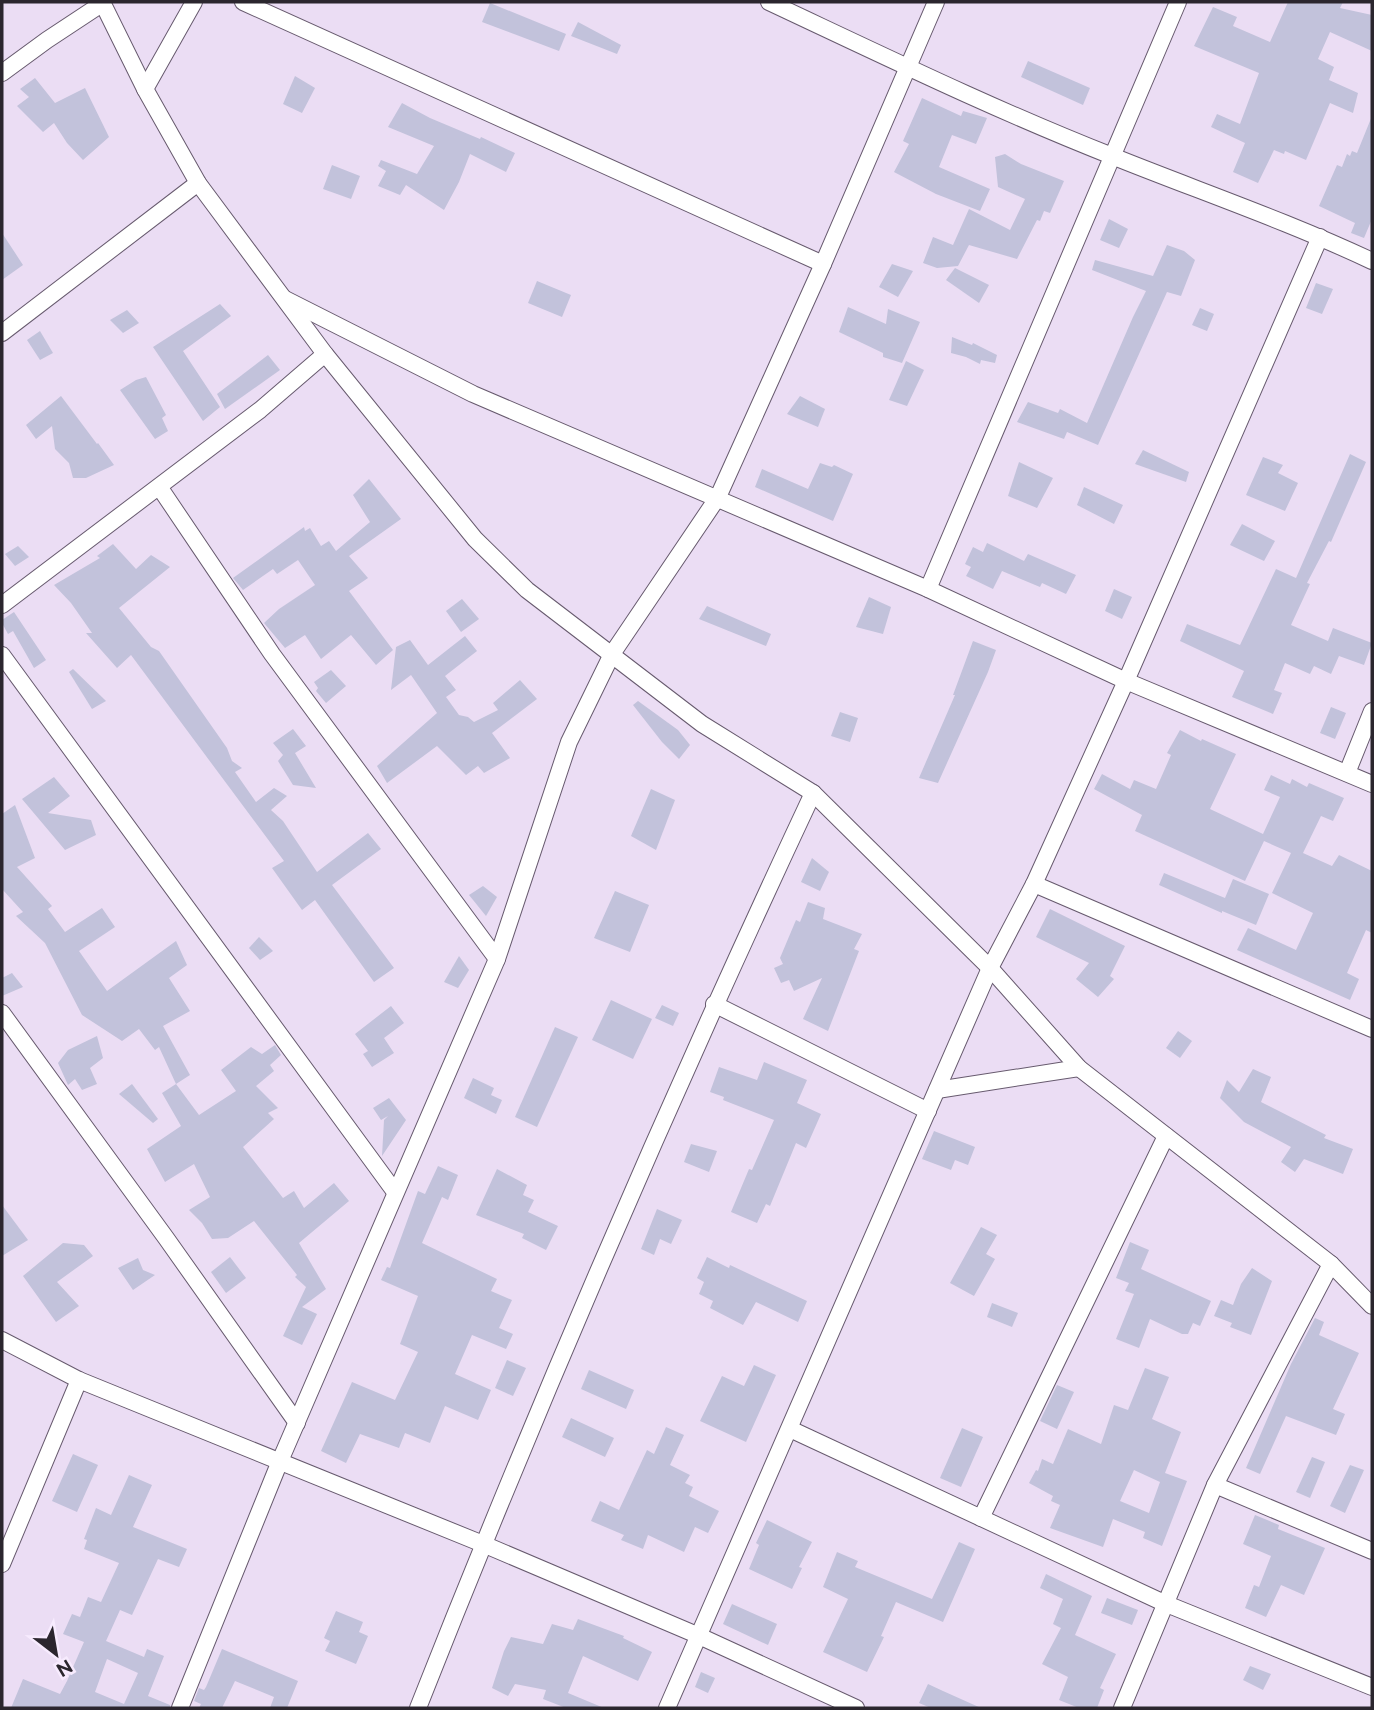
<svg xmlns="http://www.w3.org/2000/svg" width="1374" height="1710" viewBox="0 0 1374 1710" font-family="Raleway,sans-serif">
	<style>
		.building { fill: #c2c2db; fill-rule: evenodd }
		.lines { fill: none; stroke-linecap: round; stroke-linejoin: round }
		.minor-casing { stroke: #675a6e; stroke-width: 18 }
		.minor { stroke: #fff; stroke-width: 16 }
	</style>
	<rect width="100%" height="100%" fill="#ebddf4"/>
	<g class="building">
		<polygon points="1288,2 1343,2 1340,8 1372,15 1372,51 1330,32 1318,59 1334,67 1329,80 1358,93 1353,113 1330,103 1306,160 1285,151 1284,154 1274,150 1258,183 1233,172 1245,143 1211,127 1217,114 1240,124 1259,73 1194,46 1213,7 1237,17 1233,26 1270,42"/>
		<polygon points="490,3 566,34 559,51 482,22"/>
		<polygon points="578,22 621,45 617,54 571,36"/>
		<polygon points="1028,61 1090,88 1083,105 1021,77"/>
		<polygon points="295,76 315,88 302,113 283,104"/>
		<polygon points="35,78 55,103 85,88 109,137 83,160 67,143 54,123 43,132 17,106 29,97 20,89"/>
		<polygon points="922,98 961,116 963,111 987,118 976,144 952,135 939,167 990,189 980,211 936,194 894,172 909,144 903,141"/>
		<polygon points="402,103 430,118 480,139 481,137 515,153 506,172 470,154 459,182 444,210 406,185 400,195 378,186 386,171 378,166 381,160 417,174 434,146 388,127"/>
		<polygon points="1372,116 1372,219 1364,238 1351,233 1355,223 1319,206 1337,165 1342,167 1347,154 1350,156 1352,151 1357,153"/>
		<polygon points="1005,154 1021,164 1064,181 1050,213 1044,211 1040,221 1037,220 1017,259 969,245 958,266 937,268 923,263 933,237 953,245 969,209 1010,230 1025,199 998,187 995,157"/>
		<polygon points="332,165 360,176 351,199 323,189"/>
		<polygon points="1109,219 1128,229 1119,248 1100,240"/>
		<polygon points="2,233 23,265 2,280"/>
		<polygon points="1167,245 1184,251 1195,260 1181,296 1167,292 1098,445 1067,432 1064,439 1017,422 1028,402 1058,413 1060,409 1087,423 1133,317 1146,291 1092,270 1095,260 1153,276"/>
		<polygon points="892,264 913,271 898,297 879,287"/>
		<polygon points="955,268 989,285 979,303 946,280"/>
		<polygon points="537,281 571,295 562,317 528,303"/>
		<polygon points="1316,283 1333,289 1322,314 1306,308"/>
		<polygon points="220,304 231,316 183,351 220,407 203,421 153,347"/>
		<polygon points="848,307 886,324 888,309 920,322 902,363 883,357 883,353 839,332"/>
		<polygon points="1200,308 1214,314 1207,331 1192,325"/>
		<polygon points="127,310 139,323 123,333 110,320"/>
		<polygon points="40,331 53,353 40,360 27,340"/>
		<polygon points="952,337 972,345 973,343 997,355 995,363 981,360 980,364 966,357 951,353"/>
		<polygon points="268,355 280,370 225,409 217,394"/>
		<polygon points="906,361 924,370 907,406 889,400"/>
		<polygon points="146,377 166,415 162,418 168,431 155,439 120,390 136,380"/>
		<polygon points="61,396 97,444 98,443 114,465 86,478 73,478 69,463 55,449 52,426 36,439 26,425"/>
		<polygon points="800,396 825,409 818,427 787,414"/>
		<polygon points="1143,450 1189,472 1186,482 1135,464"/>
		<polygon points="1350,454 1366,462 1331,542 1329,541 1307,583 1310,584 1291,625 1328,641 1333,628 1372,643 1364,665 1339,656 1331,674 1314,666 1310,674 1285,663 1274,690 1282,693 1273,714 1232,697 1244,671 1180,641 1187,624 1240,645 1276,569 1296,578"/>
		<polygon points="1263,457 1283,465 1278,473 1298,483 1285,511 1246,495"/>
		<polygon points="1019,462 1053,478 1037,508 1008,496"/>
		<polygon points="820,463 832,467 834,465 853,474 833,521 755,487 762,469 808,489"/>
		<polygon points="369,479 401,519 349,556 368,578 349,591 393,650 376,665 351,635 321,659 305,635 285,648 264,623 279,609 315,585 298,560 277,574 273,569 243,590 233,578 304,527 305,531 310,528 321,546 329,541 336,551 370,522 353,495"/>
		<polygon points="1084,487 1123,505 1114,524 1077,505"/>
		<polygon points="1242,524 1275,541 1264,561 1230,545"/>
		<polygon points="987,543 1024,561 1028,554 1076,575 1066,594 1042,583 1040,587 1002,571 993,589 966,576 971,567 965,564 973,547 983,552"/>
		<polygon points="113,544 136,569 151,555 170,567 119,608 151,647 159,651 227,748 232,761 242,768 235,772 256,802 274,788 287,796 271,810 283,821 317,872 368,833 381,849 332,885 394,968 374,982 315,900 302,910 272,868 284,861 131,655 117,668 86,633 92,633 71,603 54,585 100,558 97,556"/>
		<polygon points="18,546 29,557 15,566 5,554"/>
		<polygon points="1114,589 1132,597 1122,619 1105,611"/>
		<polygon points="869,597 891,607 883,634 856,627"/>
		<polygon points="462,599 479,619 461,632 446,611"/>
		<polygon points="707,606 771,634 766,646 699,619"/>
		<polygon points="14,612 46,660 34,668 13,631 8,634 2,623 2,620"/>
		<polygon points="465,636 477,651 445,676 456,690 446,697 459,715 468,717 474,722 498,710 493,703 520,680 537,699 492,733 510,758 484,773 478,766 466,775 437,746 387,783 377,766 437,713 411,675 391,690 396,647 410,640 428,665"/>
		<polygon points="973,641 996,650 988,672 938,783 919,778 955,695 953,695"/>
		<polygon points="73,669 106,701 92,709 69,672"/>
		<polygon points="331,670 346,686 326,703 316,691 318,688 314,682"/>
		<polygon points="638,701 678,730 690,745 679,759 662,742 633,705"/>
		<polygon points="1331,707 1346,713 1335,739 1320,733"/>
		<polygon points="840,712 858,718 850,742 831,736"/>
		<polygon points="293,729 306,746 295,753 316,788 293,785 278,761 283,755 273,743"/>
		<polygon points="1180,730 1201,741 1202,739 1236,754 1210,809 1263,834 1280,797 1264,790 1271,775 1290,784 1292,779 1307,787 1309,783 1344,798 1333,821 1321,816 1303,853 1332,866 1339,855 1372,871 1372,933 1366,930 1347,973 1359,979 1350,1000 1237,950 1248,928 1296,950 1313,913 1272,893 1291,853 1264,841 1245,881 1135,831 1142,815 1094,789 1102,774 1130,789 1134,780 1156,789 1171,755 1167,753"/>
		<polygon points="54,777 70,796 48,813 91,820 96,835 65,850 22,799"/>
		<polygon points="651,789 675,800 656,850 631,836"/>
		<polygon points="15,805 35,858 17,867 52,906 48,909 65,932 102,908 115,927 79,951 107,991 176,941 187,965 169,978 190,1011 163,1026 190,1075 176,1084 159,1047 155,1050 139,1029 122,1041 82,1015 45,943 16,916 23,912 2,889 2,814"/>
		<polygon points="812,858 829,872 820,891 801,882"/>
		<polygon points="1164,873 1225,898 1233,879 1269,894 1256,925 1222,911 1222,913 1159,885"/>
		<polygon points="483,886 497,897 486,916 469,895"/>
		<polygon points="615,891 649,905 630,952 594,938"/>
		<polygon points="808,902 825,908 823,919 862,934 854,949 859,951 828,1031 803,1019 822,978 794,991 789,980 781,983 774,968 783,964 780,958 796,920 800,922"/>
		<polygon points="1050,909 1125,946 1110,976 1114,979 1098,997 1076,979 1089,963 1036,937"/>
		<polygon points="259,937 273,951 260,960 249,948"/>
		<polygon points="459,956 469,970 458,988 444,982"/>
		<polygon points="12,973 23,987 2,996 2,978"/>
		<polygon points="611,1000 652,1019 633,1059 592,1040"/>
		<polygon points="662,1005 679,1013 673,1026 655,1018"/>
		<polygon points="391,1006 404,1023 384,1038 394,1053 372,1067 363,1054 368,1051 355,1034"/>
		<polygon points="555,1027 578,1037 537,1127 515,1117"/>
		<polygon points="1178,1031 1192,1041 1180,1058 1166,1048"/>
		<polygon points="97,1036 103,1058 90,1068 97,1084 82,1090 75,1079 68,1085 58,1063 68,1050"/>
		<polygon points="275,1045 281,1055 270,1065 274,1071 256,1086 278,1108 268,1113 274,1119 243,1147 283,1198 294,1191 304,1208 334,1183 349,1201 299,1243 326,1289 302,1307 317,1314 302,1345 283,1336 306,1287 295,1277 297,1275 254,1221 228,1238 212,1239 202,1223 189,1210 210,1197 194,1164 165,1182 147,1149 181,1126 162,1093 176,1084 199,1115 236,1091 221,1070 251,1047 262,1054"/>
		<polygon points="764,1062 807,1080 797,1103 821,1114 806,1148 796,1143 770,1206 766,1204 757,1223 731,1212 749,1169 752,1170 774,1120 723,1100 724,1097 710,1092 719,1067 757,1080"/>
		<polygon points="1253,1069 1271,1077 1261,1102 1326,1135 1324,1138 1353,1149 1343,1174 1304,1159 1295,1172 1281,1162 1291,1147 1244,1122 1220,1098 1227,1080 1239,1092"/>
		<polygon points="473,1078 494,1088 491,1095 502,1100 496,1114 464,1098"/>
		<polygon points="132,1084 158,1119 153,1123 119,1094"/>
		<polygon points="389,1098 406,1120 382,1156 384,1120 388,1116 381,1120 373,1108"/>
		<polygon points="934,1131 975,1147 968,1165 955,1160 951,1170 922,1159"/>
		<polygon points="691,1144 717,1151 709,1172 684,1162"/>
		<polygon points="438,1166 458,1175 448,1200 442,1197 422,1243 497,1279 491,1291 512,1300 499,1328 513,1334 506,1349 472,1335 455,1374 491,1390 478,1420 445,1406 430,1443 405,1433 399,1448 360,1434 346,1463 321,1451 352,1382 395,1400 418,1352 400,1344 418,1296 381,1280 387,1267 390,1268 418,1191 425,1194"/>
		<polygon points="497,1169 527,1185 523,1195 534,1200 528,1212 558,1226 546,1250 522,1238 524,1234 476,1215"/>
		<polygon points="2,1205 28,1240 2,1256"/>
		<polygon points="657,1209 682,1220 671,1244 660,1239 654,1255 641,1249"/>
		<polygon points="981,1227 997,1235 986,1254 995,1259 974,1296 950,1283"/>
		<polygon points="1130,1242 1149,1250 1141,1269 1211,1301 1200,1326 1193,1323 1188,1334 1182,1334 1150,1319 1139,1348 1116,1339 1134,1294 1125,1291 1129,1283 1116,1278"/>
		<polygon points="63,1243 84,1245 93,1256 57,1282 79,1306 56,1322 23,1276"/>
		<polygon points="230,1257 246,1278 226,1293 211,1272"/>
		<polygon points="707,1257 729,1268 730,1265 807,1301 798,1322 756,1302 743,1325 710,1308 713,1301 699,1294 704,1282 697,1278"/>
		<polygon points="138,1258 143,1270 155,1275 133,1290 118,1268"/>
		<polygon points="1252,1268 1272,1281 1251,1335 1230,1327 1232,1323 1214,1316 1221,1300 1233,1305 1241,1284"/>
		<polygon points="992,1303 1018,1313 1012,1327 987,1317"/>
		<polygon points="1315,1318 1324,1322 1319,1335 1359,1353 1333,1409 1345,1414 1336,1435 1286,1416 1260,1474 1246,1468 1291,1364"/>
		<polygon points="507,1360 526,1368 513,1396 495,1388"/>
		<polygon points="754,1365 776,1375 746,1442 700,1421 722,1376 744,1386"/>
		<path d="M 1145,1368 L 1169,1377 L 1152,1419 L 1181,1432 L 1165,1473 L 1187,1481 L 1162,1546 L 1143,1538 L 1145,1532 L 1113,1519 L 1103,1547 L 1050,1528 L 1060,1505 L 1051,1501 L 1053,1496 L 1029,1483 L 1036,1470 L 1038,1471 L 1042,1459 L 1053,1464 L 1068,1429 L 1101,1444 L 1114,1405 L 1128,1410 ZM 1134,1470 L 1160,1482 L 1149,1513 L 1120,1501 Z"/>
		<polygon points="589,1370 634,1390 626,1409 581,1389"/>
		<polygon points="1057,1385 1074,1392 1057,1429 1040,1421"/>
		<polygon points="571,1418 614,1438 605,1457 562,1437"/>
		<polygon points="666,1427 684,1435 670,1465 690,1475 685,1483 693,1487 689,1496 719,1511 708,1533 695,1527 684,1552 648,1535 643,1549 621,1540 624,1535 591,1521 600,1501 619,1510 647,1450 654,1454"/>
		<polygon points="962,1428 983,1437 961,1487 940,1478"/>
		<polygon points="73,1454 98,1465 77,1512 52,1501"/>
		<polygon points="1312,1457 1325,1462 1310,1498 1296,1492"/>
		<polygon points="1350,1465 1364,1470 1345,1513 1330,1506"/>
		<path d="M 129,1475 L 152,1485 L 133,1527 L 187,1549 L 179,1567 L 158,1559 L 132,1615 L 120,1610 L 106,1641 L 144,1657 L 147,1649 L 164,1656 L 148,1696 L 170,1705 L 170,1708 L 11,1708 L 23,1679 L 60,1694 L 67,1681 L 84,1642 L 63,1634 L 72,1614 L 80,1617 L 88,1597 L 101,1602 L 119,1563 L 84,1549 L 87,1540 L 84,1539 L 96,1508 L 111,1515 ZM 107,1659 L 138,1673 L 124,1704 L 95,1692 Z"/>
		<polygon points="1255,1515 1279,1525 1278,1529 1325,1548 1304,1595 1281,1585 1266,1617 1245,1608 1254,1585 1259,1587 1271,1556 1243,1544"/>
		<polygon points="767,1520 812,1542 799,1567 802,1568 792,1589 749,1569 759,1545 756,1543"/>
		<polygon points="959,1542 975,1549 943,1622 896,1602 881,1636 884,1637 867,1672 823,1652 848,1599 823,1587 837,1552 858,1561 855,1567 932,1599"/>
		<polygon points="1046,1574 1092,1596 1075,1635 1116,1654 1100,1688 1104,1690 1097,1708 1079,1708 1059,1700 1068,1677 1042,1664 1061,1628 1053,1624 1063,1599 1040,1588"/>
		<polygon points="1107,1598 1138,1610 1132,1625 1101,1613"/>
		<polygon points="732,1604 777,1624 768,1645 723,1624"/>
		<polygon points="336,1611 363,1622 359,1632 368,1636 356,1664 325,1651 330,1641 324,1638"/>
		<polygon points="578,1619 624,1636 623,1638 652,1652 638,1681 583,1656 568,1693 604,1708 566,1708 543,1699 546,1690 515,1684 508,1696 492,1688 504,1651 511,1637 543,1644 552,1624 573,1630"/>
		<polygon points="222,1649 298,1681 287,1708 270,1708 274,1697 235,1681 222,1708 199,1708 201,1704 194,1701 199,1688 204,1690 206,1687"/>
		<polygon points="1250,1666 1271,1674 1263,1690 1243,1680"/>
		<polygon points="701,1672 715,1678 708,1693 695,1687"/>
		<polygon points="928,1684 943,1691 981,1708 931,1708 919,1703"/>
	</g>
	<g class="lines">
		<defs>
			<g id="minor">
				<polyline points="102,2 145,89 198,183 325,354 475,539 527,590 702,724 813,793 990,968 1079,1068 1331,1264 1372,1306"/>
				<polyline points="243,2 823,264"/>
				<path d="M 769,2 C 882,55 995,110 1112,156 C 1199,191 1287,221 1372,261"/>
				<polyline points="2,73 47,40 103,3"/>
				<polyline points="145,89 194,2"/>
				<polyline points="285,299 473,394 928,589 1126,681 1372,784"/>
				<polyline points="2,333 198,183"/>
				<polyline points="160,488 272,654 497,959"/>
				<polyline points="928,589 1178,2"/>
				<polyline points="2,605 260,410 325,354"/>
				<polyline points="2,655 395,1192"/>
				<polyline points="1347,773 1372,711"/>
				<polyline points="1034,884 1372,1029"/>
				<polyline points="714,1004 928,1111"/>
				<polyline points="2,1013 166,1238 297,1423"/>
				<polyline points="937,1090 1079,1068"/>
				<polyline points="2,1340 79,1380 483,1544 697,1635 856,1708"/>
				<polyline points="790,1429 1164,1603 1372,1687"/>
				<polyline points="1215,1485 1372,1551"/>
				<polyline points="981,1518 1166,1136"/>
				<polyline points="2,1564 79,1380"/>
				<polyline points="180,1708 280,1461 497,959 569,742 612,654 718,497 823,264 936,2"/>
				<path d="M 418,1708 C 540,1399 672,1094 813,793"/>
				<polyline points="667,1708 990,968 1034,884 1126,681 1320,237"/>
				<polyline points="1122,1708 1215,1485 1331,1264"/>
			</g>
		</defs>
		<use href="#minor" class="minor-casing"/>
		<use href="#minor" class="minor"/>
	</g>
	<rect width="1374" height="1710" fill="none" stroke="#2b262e" stroke-width="7"/>
	<g transform="translate(56 1654) rotate(149)" stroke="#f7ebfe" stroke-width="5" paint-order="stroke">
	<path d="M0-5L12 26L0 18L-12 26Z" fill="#2b262e"/>
	<text y="-10" font-size="19" font-weight="bold" text-anchor="middle" fill="#2b262e">N</text>
	</g>
</svg>
